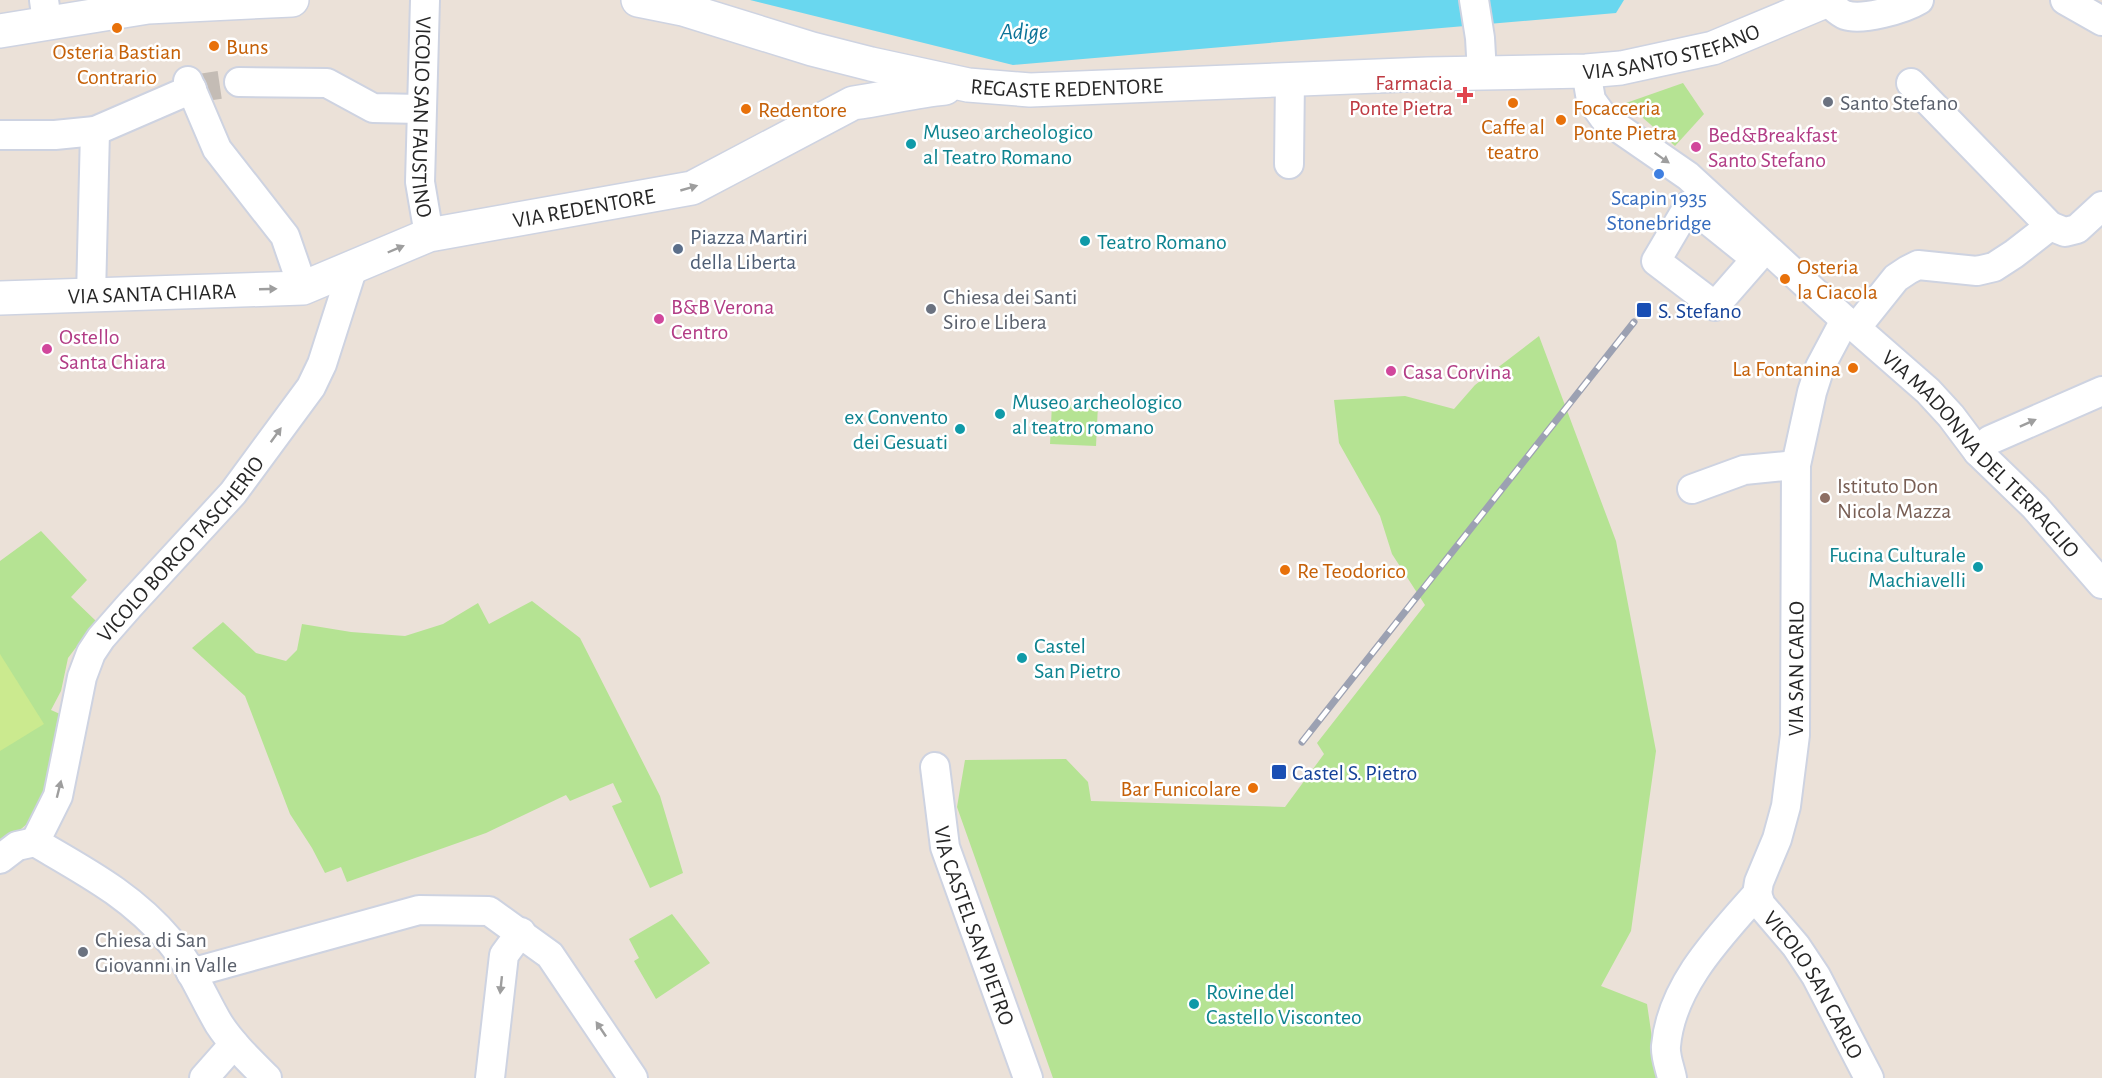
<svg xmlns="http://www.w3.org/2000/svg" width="2102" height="1078" viewBox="0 0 2102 1078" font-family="'Alegreya Sans',sans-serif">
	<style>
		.green { fill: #b5e393 }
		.pitch { fill: #cbea8f }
		.water { fill: #69d7ef }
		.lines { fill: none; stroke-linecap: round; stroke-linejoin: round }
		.street-tunnel { stroke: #c4bcb5; stroke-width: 28; stroke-dasharray: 28 14; stroke-linecap: butt }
		.street-casing { stroke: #ced3e1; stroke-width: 32 }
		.secondary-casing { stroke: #ced3e1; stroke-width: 36 }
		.street { stroke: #fff; stroke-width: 28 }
		.secondary { stroke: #fff; stroke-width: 33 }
		.rail-casing { stroke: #9ca1b2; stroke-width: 7 }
		.rail { stroke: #fff; stroke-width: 4.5; stroke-dasharray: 14; stroke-linecap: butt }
		.oneway { fill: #9e9e9e }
		.food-dot { fill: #e8710a; stroke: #fff; stroke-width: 2 }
		.health-dot { fill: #e0444e; stroke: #fff; stroke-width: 2 }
		.worship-dot { fill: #6b7280; stroke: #fff; stroke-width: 2 }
		.culture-dot { fill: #0f9aa8; stroke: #fff; stroke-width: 2 }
		.hotel-dot { fill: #d1479c; stroke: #fff; stroke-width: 2 }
		.shop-dot { fill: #3f7fe0; stroke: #fff; stroke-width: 2 }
		.service-dot { fill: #5c6f8a; stroke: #fff; stroke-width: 2 }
		.transit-dot { fill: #1a4fb4; stroke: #fff; stroke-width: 2 }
		.education-dot { fill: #8d6e63; stroke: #fff; stroke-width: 2 }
		.labels { text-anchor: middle; stroke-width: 5; stroke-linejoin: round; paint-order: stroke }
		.food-label { font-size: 22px; fill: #c56008; stroke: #fff; text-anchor: start }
		.street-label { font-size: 22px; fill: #272727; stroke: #fff }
		.health-label { font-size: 22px; fill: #be3a42; stroke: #fff; text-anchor: end }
		.worship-label { font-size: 22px; fill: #5b616d; stroke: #fff; text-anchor: start }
		.culture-label { font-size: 22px; fill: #0d838f; stroke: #fff; text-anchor: start }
		.hotel-label { font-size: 22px; fill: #b23c85; stroke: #fff; text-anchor: start }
		.shop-label { font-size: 22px; fill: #366cbe; stroke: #fff }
		.service-label { font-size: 22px; fill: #4e5e75; stroke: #fff; text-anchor: start }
		.transit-label { font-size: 22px; fill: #164399; stroke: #fff; text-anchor: start }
		.education-label { font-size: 22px; fill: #785e54; stroke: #fff; text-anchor: start }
		.water-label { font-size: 24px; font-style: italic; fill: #0b7398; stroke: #fff }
	</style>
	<rect width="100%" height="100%" fill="#ebe1d8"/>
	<g class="green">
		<polygon points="1683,83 1704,114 1675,146 1626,103"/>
		<polygon points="1539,336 1616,541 1656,751 1631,931 1601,986 1647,1004 1656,1065 1662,1078 1053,1078 957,807 965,760 1066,759 1088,782 1091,801 1285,807 1324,754 1317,743 1425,605 1392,554 1380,516 1339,443 1334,400 1405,396 1454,409 1475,385"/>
		<polygon points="1052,404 1098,405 1096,446 1050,444"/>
		<polygon points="41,531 87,580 71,597 96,621 68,658 61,691 51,710 60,714 56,726 55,760 35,817 0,847 0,561"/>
		<polygon points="532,601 580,638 660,796 683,873 650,888 612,806 622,802 613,783 570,801 566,795 486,833 347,882 341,867 325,873 312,848 290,814 245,696 192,648 223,622 256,653 286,661 297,650 302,624 351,632 405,636 443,624 478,603 489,624"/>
		<polygon points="672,914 710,963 656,999 634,961 639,958 629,939"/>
	</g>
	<polygon class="pitch" points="0,654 44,724 0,751"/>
	<polygon class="water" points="750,0 1624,0 1616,13 1013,65"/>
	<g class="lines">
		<polyline class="street-tunnel" points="192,89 239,82"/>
		<defs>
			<g id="street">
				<polyline points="44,0 47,22"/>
				<path id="s1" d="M 425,0 L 420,182 L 429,235"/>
				<polyline points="1474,0 1480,38 1482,73"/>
				<polyline points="2065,0 2102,21"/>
				<path d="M 1826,1 C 1832,5 1839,13 1845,15 C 1862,21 1904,9 1919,0"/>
				<path id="s2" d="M 1586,71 L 1591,100 L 1604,118 L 1688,176 L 1845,320 L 1856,328 L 1928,391 L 1951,416 L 1978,452 L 2035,507 L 2102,584"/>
				<polyline points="188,81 217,149 285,236 303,288"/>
				<polyline points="239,82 327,83 373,108 421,109"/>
				<polyline points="1911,83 2050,226"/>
				<polyline points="0,135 55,135 95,131 192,89"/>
				<polyline points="1289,164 1290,79"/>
				<polygon points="1689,205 1756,259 1715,306 1656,261"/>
				<polyline points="91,296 95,131"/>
				<polyline points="1856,328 1896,278 1908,270 1918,265 1977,271 1994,267 2014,254 2050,226 2065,232 2077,229 2102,206"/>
				<polyline points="1978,452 1990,440 2102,391"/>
				<polyline points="1692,489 1744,470 1796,465"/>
				<path id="s3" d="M 935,767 L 945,847 L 1028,1078"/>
				<path id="s4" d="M 35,842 L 58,796 L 82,677 L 91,653 L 101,638 L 130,605 L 233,493 L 311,387 L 322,364 L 353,267"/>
				<path d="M 0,859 L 17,846 L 35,842 C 86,872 131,895 170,941 C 191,966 203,997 219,1024 C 232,1044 250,1061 267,1078"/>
				<path id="s5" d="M 1757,894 L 1761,905 L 1796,946 L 1816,976 L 1869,1078"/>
				<polyline points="191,973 419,910 489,911 550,955 633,1078"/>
				<polyline points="204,1078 234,1044"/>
				<polyline points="490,1078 504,955 521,932"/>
				<path id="s6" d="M 1672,1078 C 1670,1068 1665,1056 1666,1046 C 1671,986 1719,937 1757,894 L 1759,882 L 1777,839 L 1786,806 L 1795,735 L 1796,465 L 1812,392 L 1820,367 L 1845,320"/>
			</g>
			<g id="secondary">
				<path id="s7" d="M 638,0 L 683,9 L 812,49 L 871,64 L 968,85 L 1030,90 L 1428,74 L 1586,71 L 1621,68 L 1713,48 L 1828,0"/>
				<polyline points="0,31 148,7 292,0"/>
				<path id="s8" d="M 0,298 L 303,288 L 429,235 L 692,188 L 853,103 C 884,99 914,91 945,88"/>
			</g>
		</defs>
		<use href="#street" class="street-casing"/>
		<use href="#secondary" class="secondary-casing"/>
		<use href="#street" class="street"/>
		<use href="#secondary" class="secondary"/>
		<defs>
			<polyline id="rail" points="1302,742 1634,322"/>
		</defs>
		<use href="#rail" class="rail-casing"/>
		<use href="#rail" class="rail"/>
	</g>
	<defs><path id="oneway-solid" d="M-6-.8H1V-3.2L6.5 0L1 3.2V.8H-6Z" transform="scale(1.5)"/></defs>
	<g class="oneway">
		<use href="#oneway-solid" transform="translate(1662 158) rotate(35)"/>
		<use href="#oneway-solid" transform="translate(689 188) rotate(-16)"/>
		<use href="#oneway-solid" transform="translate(396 249) rotate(-23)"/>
		<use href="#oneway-solid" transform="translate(268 289) rotate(-2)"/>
		<use href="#oneway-solid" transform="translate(2028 423) rotate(-24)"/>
		<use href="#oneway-solid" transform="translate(276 435) rotate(-54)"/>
		<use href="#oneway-solid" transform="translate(59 789) rotate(-76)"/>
		<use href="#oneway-solid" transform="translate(501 985) rotate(96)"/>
		<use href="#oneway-solid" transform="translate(601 1029) rotate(-124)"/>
	</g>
	<g class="food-dot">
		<circle cx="117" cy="28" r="6"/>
		<circle cx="214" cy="46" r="6"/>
		<circle cx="1513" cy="103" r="6"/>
		<circle cx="746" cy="109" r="6"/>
		<circle cx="1561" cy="120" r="6"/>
		<circle cx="1785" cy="279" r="6"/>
		<circle cx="1853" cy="368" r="6"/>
		<circle cx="1285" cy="570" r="6"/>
		<circle cx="1253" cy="788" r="6"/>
	</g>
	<path class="health-dot" d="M1462 86h6v6h6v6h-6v6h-6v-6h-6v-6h6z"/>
	<g class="worship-dot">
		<circle cx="1828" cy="102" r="6"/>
		<circle cx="931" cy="309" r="6"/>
		<circle cx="83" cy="952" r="6"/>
	</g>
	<g class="culture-dot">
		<circle cx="911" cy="144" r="6"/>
		<circle cx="1085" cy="241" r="6"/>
		<circle cx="1000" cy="414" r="6"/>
		<circle cx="960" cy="429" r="6"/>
		<circle cx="1978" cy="567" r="6"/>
		<circle cx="1022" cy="658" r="6"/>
		<circle cx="1194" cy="1004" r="6"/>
	</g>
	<g class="hotel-dot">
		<circle cx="1696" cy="147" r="6"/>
		<circle cx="659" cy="319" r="6"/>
		<circle cx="47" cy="349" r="6"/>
		<circle cx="1391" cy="371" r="6"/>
	</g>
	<circle class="shop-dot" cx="1659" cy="174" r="6"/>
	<circle class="service-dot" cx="678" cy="249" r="6"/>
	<g class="transit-dot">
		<rect x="1636" y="302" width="16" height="16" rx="3"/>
		<rect x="1271" y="764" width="16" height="16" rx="3"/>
	</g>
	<circle class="education-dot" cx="1825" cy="498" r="6"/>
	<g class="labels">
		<g class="food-label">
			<text x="226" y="54">Buns</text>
			<text x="117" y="59" text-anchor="middle">Osteria Bastian<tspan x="117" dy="25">Contrario</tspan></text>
			<text x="1573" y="115">Focacceria<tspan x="1573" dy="25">Ponte Pietra</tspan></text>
			<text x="758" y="117">Redentore</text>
			<text x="1513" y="134" text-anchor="middle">Caffe al<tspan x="1513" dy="25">teatro</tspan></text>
			<text x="1797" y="274">Osteria<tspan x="1797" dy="25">la Ciacola</tspan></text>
			<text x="1841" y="376" text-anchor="end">La Fontanina</text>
			<text x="1297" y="578">Re Teodorico</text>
			<text x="1241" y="796" text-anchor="end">Bar Funicolare</text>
		</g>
		<g class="street-label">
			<text dy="8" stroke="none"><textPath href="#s7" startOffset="1047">VIA SANTO STEFANO</textPath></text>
			<text dy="8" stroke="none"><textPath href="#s7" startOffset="440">REGASTE REDENTORE</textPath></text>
			<text dy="8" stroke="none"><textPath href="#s1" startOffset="117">VICOLO SAN FAUSTINO</textPath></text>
			<text dy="8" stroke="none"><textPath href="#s8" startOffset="597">VIA REDENTORE</textPath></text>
			<text dy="8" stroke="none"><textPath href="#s8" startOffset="152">VIA SANTA CHIARA</textPath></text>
			<text dy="8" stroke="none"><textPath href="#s2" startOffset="558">VIA MADONNA DEL TERRAGLIO</textPath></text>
			<text dy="8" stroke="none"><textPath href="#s4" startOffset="336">VICOLO BORGO TASCHERIO</textPath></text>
			<text dy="8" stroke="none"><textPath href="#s6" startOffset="444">VIA SAN CARLO</textPath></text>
			<text dy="8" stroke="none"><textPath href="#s3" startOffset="164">VIA CASTEL SAN PIETRO</textPath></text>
			<text dy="8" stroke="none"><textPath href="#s5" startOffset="108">VICOLO SAN CARLO</textPath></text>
		</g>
		<g class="health-label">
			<text x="1453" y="90">Farmacia<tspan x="1453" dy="25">Ponte Pietra</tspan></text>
		</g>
		<g class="worship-label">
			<text x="1840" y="110">Santo Stefano</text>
			<text x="943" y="304">Chiesa dei Santi<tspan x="943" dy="25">Siro e Libera</tspan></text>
			<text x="95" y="947">Chiesa di San<tspan x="95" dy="25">Giovanni in Valle</tspan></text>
		</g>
		<g class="culture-label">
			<text x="923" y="139">Museo archeologico<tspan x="923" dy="25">al Teatro Romano</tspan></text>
			<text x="1097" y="249">Teatro Romano</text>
			<text x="1012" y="409">Museo archeologico<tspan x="1012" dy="25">al teatro romano</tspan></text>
			<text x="948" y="424" text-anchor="end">ex Convento<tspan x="948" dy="25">dei Gesuati</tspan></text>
			<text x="1966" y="562" text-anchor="end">Fucina Culturale<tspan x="1966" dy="25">Machiavelli</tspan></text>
			<text x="1034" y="653">Castel<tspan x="1034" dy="25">San Pietro</tspan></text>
			<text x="1206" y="999">Rovine del<tspan x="1206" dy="25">Castello Visconteo</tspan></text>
		</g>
		<g class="hotel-label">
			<text x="1708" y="142">Bed&amp;Breakfast<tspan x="1708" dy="25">Santo Stefano</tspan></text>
			<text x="671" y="314">B&amp;B Verona<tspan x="671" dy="25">Centro</tspan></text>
			<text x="59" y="344">Ostello<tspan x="59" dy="25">Santa Chiara</tspan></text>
			<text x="1403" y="379">Casa Corvina</text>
		</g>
		<g class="shop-label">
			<text x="1659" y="205">Scapin 1935<tspan x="1659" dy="25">Stonebridge</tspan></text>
		</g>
		<g class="service-label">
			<text x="690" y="244">Piazza Martiri<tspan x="690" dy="25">della Liberta</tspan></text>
		</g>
		<g class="transit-label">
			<text x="1658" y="318">S. Stefano</text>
			<text x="1292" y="780">Castel S. Pietro</text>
		</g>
		<g class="education-label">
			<text x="1837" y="493">Istituto Don<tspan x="1837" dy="25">Nicola Mazza</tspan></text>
		</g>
		<g class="water-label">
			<text x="1024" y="39">Adige</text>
		</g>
	</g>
</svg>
